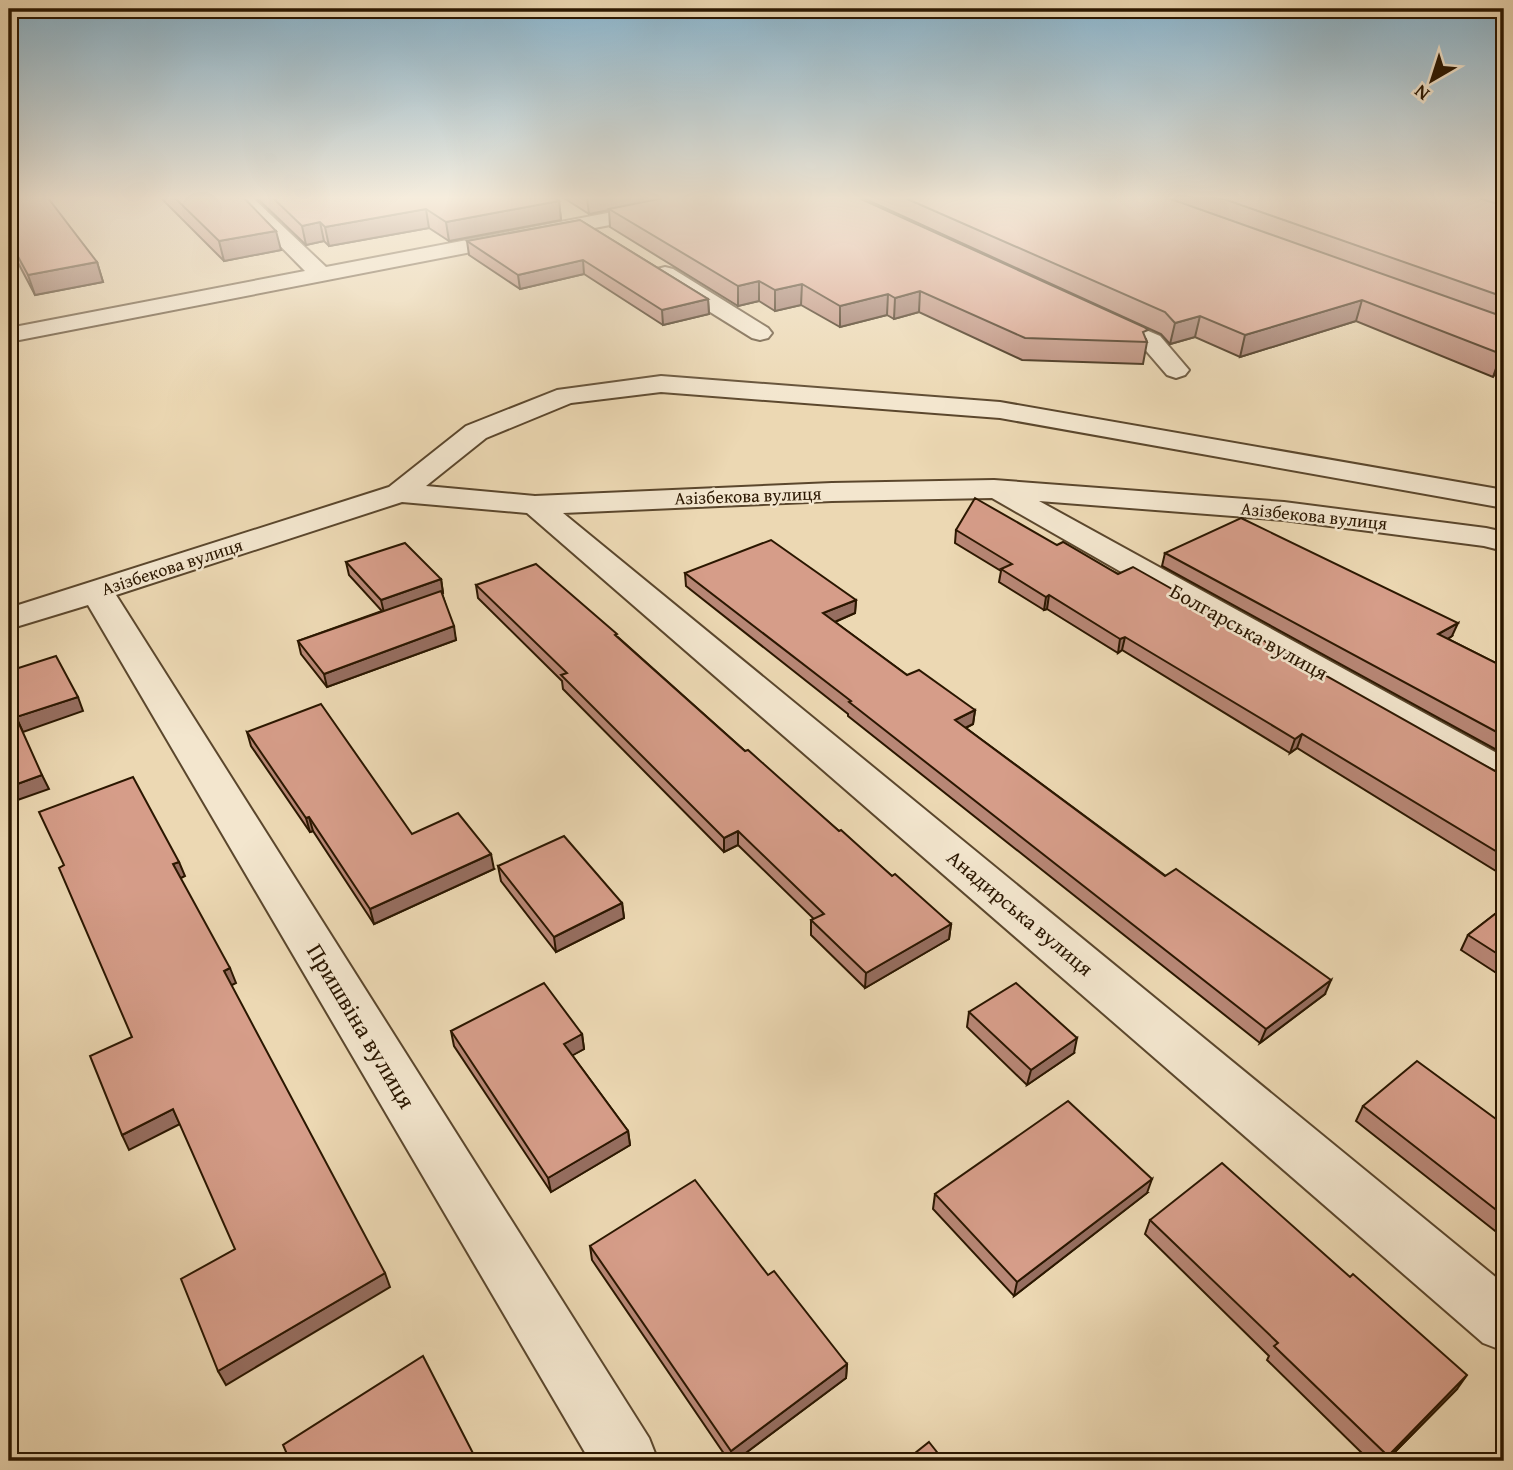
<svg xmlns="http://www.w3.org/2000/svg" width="1513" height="1470" viewBox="0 0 1513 1470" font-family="'Gentium Book Plus',serif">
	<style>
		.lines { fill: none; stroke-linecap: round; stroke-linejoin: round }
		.minor-casing { stroke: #5b472d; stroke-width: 4 }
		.minor { fill: #f3e6ce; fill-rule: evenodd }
		.wall { fill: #b88776; stroke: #2b1700; stroke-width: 2 }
		.shaded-wall { fill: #966e60; stroke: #2b1700; stroke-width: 2 }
		.building { fill: #d69d89; stroke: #2b1700; stroke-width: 2 }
		.labels { text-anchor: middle; stroke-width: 5; stroke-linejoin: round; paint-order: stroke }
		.far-street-label { font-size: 18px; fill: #2b1700; stroke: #f3e6ce }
		.street-label { font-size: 21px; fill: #2b1700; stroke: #f3e6ce }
		.near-street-label { font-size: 24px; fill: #2b1700; stroke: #f3e6ce }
	</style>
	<rect width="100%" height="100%" fill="#ecd8b3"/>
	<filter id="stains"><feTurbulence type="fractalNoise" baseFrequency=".00286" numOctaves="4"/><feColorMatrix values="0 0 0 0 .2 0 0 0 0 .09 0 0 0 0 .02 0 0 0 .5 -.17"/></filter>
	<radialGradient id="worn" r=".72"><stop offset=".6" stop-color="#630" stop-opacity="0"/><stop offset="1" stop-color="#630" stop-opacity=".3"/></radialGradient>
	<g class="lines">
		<defs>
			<g id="minor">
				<polygon points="233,198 253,198 326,267 686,198 727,198 718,204 9,342 9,328 305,271"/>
				<polygon points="665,267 673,269 768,328 772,333 768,338 760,340 752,338 657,279 654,274 657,269"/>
				<polygon points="1099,310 1160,336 1189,370 1185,375 1176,378 1167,375 1142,346 1091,322 1087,317 1091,312"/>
				<polygon points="661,376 1000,402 1504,490 1504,508 1000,418 661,392 571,403 486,438 426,486 535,496 832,483 994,480 1284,502 1486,528 1504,532 1504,551 1484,546 1284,520 1039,501 1504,757 1504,787 1490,783 992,498 832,501 563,513 1504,1284 1504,1351 1483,1343 527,513 402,502 116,595 649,1438 658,1461 590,1461 88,605 9,629 9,608 389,487 466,426 557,390"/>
			</g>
		</defs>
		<use href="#minor" class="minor-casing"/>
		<use href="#minor" class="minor"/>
	</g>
	<g class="wall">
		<polygon points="9,198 97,262 103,282 35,295 16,259 9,261"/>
		<polygon points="161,198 244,198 281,250 224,261"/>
		<polygon points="257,198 555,198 559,201 561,220 449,241 429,228 329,246 324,241 306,245"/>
		<polygon points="564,198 859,198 1146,339 1147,342 1143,364 1022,360 919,312 894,319 887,315 840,327 801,305 775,311 759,301 738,306 610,227 609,210 589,214"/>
		<polygon points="863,198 1504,198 1504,361 1502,360 1493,377 1356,321 1240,357 1195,337 1170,344 1161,334"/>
		<polygon points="580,220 708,299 709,314 663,325 584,274 520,289 469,255 467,241"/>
		<polygon points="956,530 1057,545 1118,574 1495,771 1504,773 1504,876 1297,748 1290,753 1122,650 1118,653 1047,609 1044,610 999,582 1001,571 955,543"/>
		<polygon points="1165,553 1452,636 1448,639 1504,667 1504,754 1162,566"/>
		<polygon points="346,562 441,579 443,593 442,593 456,640 327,687 301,654 298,641 382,611 349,575"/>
		<polygon points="685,573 856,600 855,613 835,622 907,675 975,710 973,724 966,728 1325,994 1260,1043 848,716 848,714 686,586"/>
		<polygon points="476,585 618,637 745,751 892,876 951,924 949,939 865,988 811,935 811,920 814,919 738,845 724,852 563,689 562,681 478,598"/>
		<polygon points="247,732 412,834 494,869 374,924 313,831 310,832 251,746"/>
		<polygon points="498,866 622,903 624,918 556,952 501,881"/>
		<polygon points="1504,907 1504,978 1461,950 1468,935"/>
		<polygon points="969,1012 1074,1053 1027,1085 967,1027"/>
		<polygon points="451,1031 582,1034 584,1049 572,1055 628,1131 630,1145 551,1192 454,1046"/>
		<polygon points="1363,1106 1496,1119 1504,1112 1504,1238 1356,1121"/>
		<polygon points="1147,1193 1014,1296 933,1209 935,1194"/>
		<polygon points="1150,1220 1350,1277 1457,1389 1386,1461 1370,1461 1267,1360 1269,1356 1145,1234"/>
		<polygon points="590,1246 768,1275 847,1364 846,1378 735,1461 729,1461 592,1260"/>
	</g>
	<g class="shaded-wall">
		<polygon points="587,198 670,198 609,209 609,210 589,214"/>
		<polygon points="559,201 561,220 449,241 446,222"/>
		<polygon points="426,209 429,228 329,246 325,227"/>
		<polygon points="320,222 324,241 306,245 302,226"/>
		<polygon points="276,231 281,250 224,261 219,241"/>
		<polygon points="9,240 16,259 9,261"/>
		<polygon points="583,260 584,274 520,289 518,275"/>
		<polygon points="97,262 103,282 35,295 28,275"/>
		<polygon points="759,281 759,301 738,306 738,286"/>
		<polygon points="802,284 801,305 775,311 775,290"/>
		<polygon points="920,291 919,312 894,319 895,298"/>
		<polygon points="888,294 887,315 840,327 840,306"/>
		<polygon points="708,299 709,314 663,325 662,310"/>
		<polygon points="1362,300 1356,321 1240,357 1245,335"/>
		<polygon points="1200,316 1195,337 1170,344 1175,323"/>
		<polygon points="1504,349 1504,354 1502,360 1493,377 1501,354"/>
		<polygon points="441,579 443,593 384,613 381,600"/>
		<polygon points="1049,595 1047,609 1044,610 1046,597"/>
		<polygon points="856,600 855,613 823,627 823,613"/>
		<polygon points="1458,623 1452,636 1433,648 1438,634"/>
		<polygon points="454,626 456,640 327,687 324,674"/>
		<polygon points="1125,637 1122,650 1118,653 1120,639"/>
		<polygon points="78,697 83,711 23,732 16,717"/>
		<polygon points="975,710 973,724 953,734 955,720"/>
		<polygon points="1302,734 1297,748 1290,753 1295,739"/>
		<polygon points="42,775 49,789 9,803 9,787"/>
		<polygon points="309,817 313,831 310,832 306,818"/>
		<polygon points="738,831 738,845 724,852 724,838"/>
		<polygon points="491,854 494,869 374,924 370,909"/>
		<polygon points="179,862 185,876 179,879 173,864"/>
		<polygon points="622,903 624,918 556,952 554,937"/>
		<polygon points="951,924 949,939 865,988 866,973"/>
		<polygon points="230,968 236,983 230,986 224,971"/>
		<polygon points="1331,980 1325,994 1260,1043 1266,1029"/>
		<polygon points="582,1034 584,1049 566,1059 564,1044"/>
		<polygon points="1077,1038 1074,1053 1027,1085 1031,1070"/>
		<polygon points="173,1109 180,1124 129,1150 122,1135"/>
		<polygon points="628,1131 630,1145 551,1192 548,1178"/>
		<polygon points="1152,1179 1147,1193 1014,1296 1017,1282"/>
		<polygon points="385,1273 390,1287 226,1385 218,1371"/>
		<polygon points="847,1364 846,1378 735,1461 731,1461 731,1451"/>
		<polygon points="1467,1375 1457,1389 1386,1461 1384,1461 1388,1456"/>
	</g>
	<g class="building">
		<polygon points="9,198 48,198 97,262 28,275 9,240"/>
		<polygon points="175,198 244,198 276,231 219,241"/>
		<polygon points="273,198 555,198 559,201 446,222 426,209 325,227 320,222 302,226"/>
		<polygon points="663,198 859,198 1144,327 1148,330 1143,332 1147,342 1025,338 920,291 895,298 888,294 840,306 802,284 775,290 759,281 738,286 609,209"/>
		<polygon points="905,198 1168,198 1504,317 1504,349 1501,354 1362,300 1245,335 1200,316 1175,323 1165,312"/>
		<polygon points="1221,198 1479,198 1504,206 1504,297"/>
		<polygon points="580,220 708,299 662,310 583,260 518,275 467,241"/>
		<polygon points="975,498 1057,545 1063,542 1118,574 1133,567 1495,771 1504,773 1504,856 1302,734 1295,739 1125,637 1120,639 1049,595 1046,597 1001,569 1012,564 956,530"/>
		<polygon points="1241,518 1458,623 1438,634 1504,667 1504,736 1165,553"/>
		<polygon points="771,540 856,600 823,613 907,675 919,670 975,710 955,720 1165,876 1176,869 1331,980 1266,1029 849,702 851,701 685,573"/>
		<polygon points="405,543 441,579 381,600 346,562"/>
		<polygon points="536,564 617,634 615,635 745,751 748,750 839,831 841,830 892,876 895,874 951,924 866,973 811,920 824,914 738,831 724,838 561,675 567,673 476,585"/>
		<polygon points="441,591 454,626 324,674 298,641"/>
		<polygon points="56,656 78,697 16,717 42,775 9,787 9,671"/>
		<polygon points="321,704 412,834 458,813 491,854 370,909 309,817 306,818 247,732"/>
		<polygon points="133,777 179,862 173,864 230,968 224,971 385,1273 218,1371 181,1279 235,1249 173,1109 122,1135 90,1056 132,1037 59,868 64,865 39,812"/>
		<polygon points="564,836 622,903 554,937 498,866"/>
		<polygon points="1504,907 1504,958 1468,935"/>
		<polygon points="544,983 582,1034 564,1044 628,1131 548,1178 451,1031"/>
		<polygon points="1016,983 1077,1038 1031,1070 969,1012"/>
		<polygon points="1417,1061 1496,1119 1503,1112 1504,1112 1504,1216 1363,1106"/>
		<polygon points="1068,1101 1152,1179 1017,1282 935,1194"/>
		<polygon points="1222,1163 1350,1277 1353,1274 1467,1375 1388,1456 1274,1346 1278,1343 1150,1220"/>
		<polygon points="695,1180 768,1275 774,1271 847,1364 731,1451 590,1246"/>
		<polygon points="423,1356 477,1461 290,1461 283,1445"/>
		<polygon points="929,1442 944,1461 905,1461"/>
	</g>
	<linearGradient id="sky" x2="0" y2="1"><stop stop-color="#88b6d1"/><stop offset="0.49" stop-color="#f6eddd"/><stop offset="1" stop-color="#f6eddd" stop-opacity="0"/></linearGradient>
	<rect width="1513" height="404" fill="url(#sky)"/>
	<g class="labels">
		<g class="far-street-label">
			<text transform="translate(748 496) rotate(-2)" y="6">Азізбекова вулиця</text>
			<text transform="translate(1314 516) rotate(6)" y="6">Азізбекова вулиця</text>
			<text transform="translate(172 567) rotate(-18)" y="6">Азізбекова вулиця</text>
		</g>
		<g class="street-label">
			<text transform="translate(1249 632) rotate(29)" y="7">Болгарська вулиця</text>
			<text transform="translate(1020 913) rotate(40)" y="7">Анадирська вулиця</text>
		</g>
		<g class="near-street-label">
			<text transform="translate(361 1026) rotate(59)" y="8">Пришвіна вулиця</text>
		</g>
	</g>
	<rect width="1513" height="1470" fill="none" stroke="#ecd8b3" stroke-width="35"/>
	<rect x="10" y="10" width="1492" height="1449" fill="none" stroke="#2b1700" stroke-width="3.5"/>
	<rect x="18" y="18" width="1478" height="1435" fill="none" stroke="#2b1700" stroke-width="2"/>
	<g transform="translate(1432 80) rotate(219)" stroke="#f3e6ce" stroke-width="5" paint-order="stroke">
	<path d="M0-5L12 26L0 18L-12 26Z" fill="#2b1700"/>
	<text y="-10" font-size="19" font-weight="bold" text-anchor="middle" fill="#2b1700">N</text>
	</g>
	<rect width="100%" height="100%" filter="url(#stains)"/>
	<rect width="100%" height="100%" fill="url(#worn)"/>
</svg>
